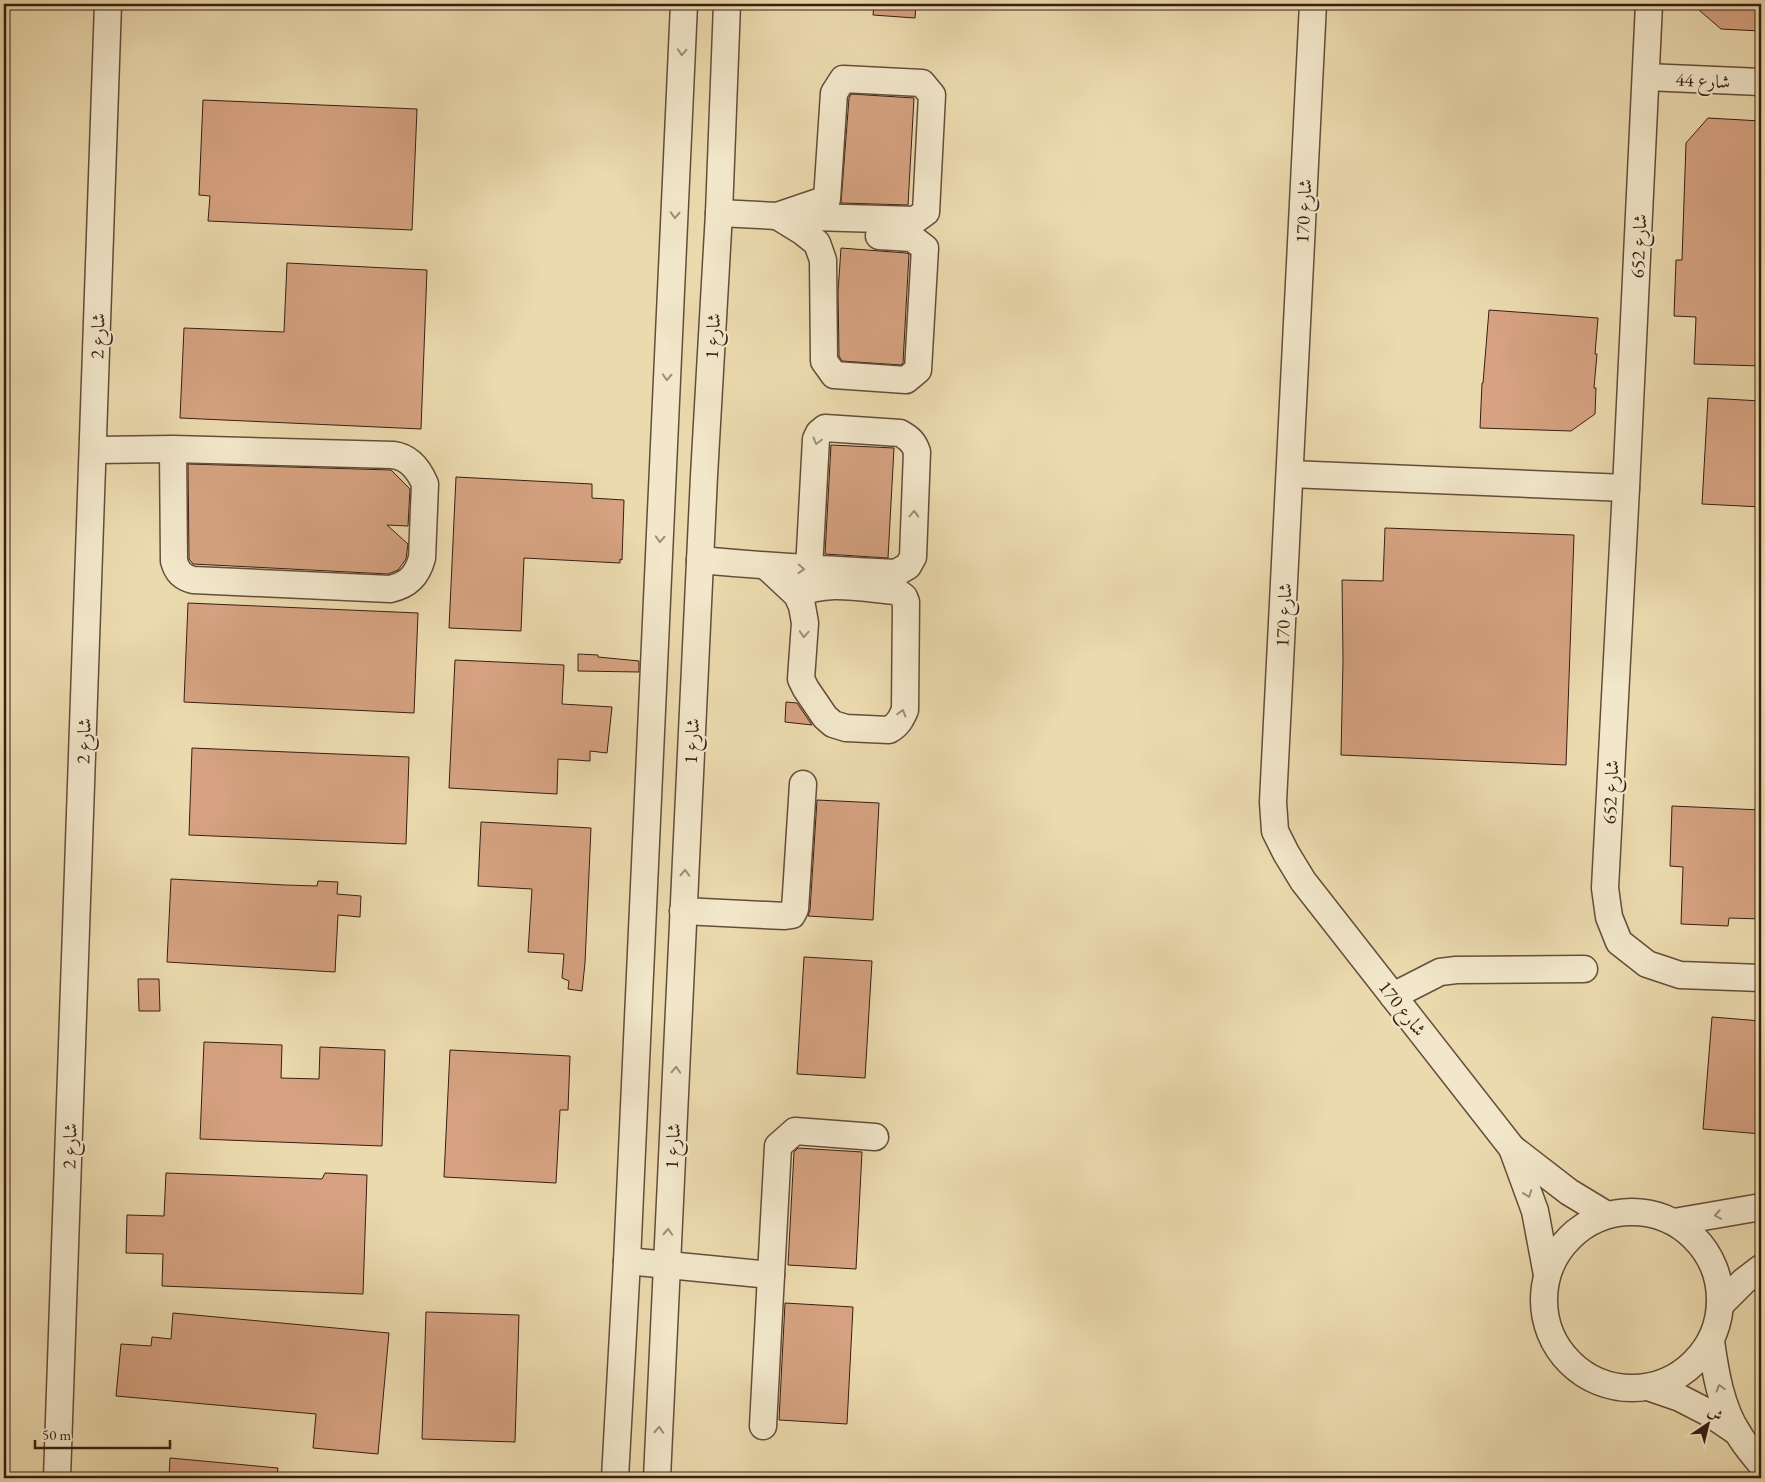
<svg xmlns="http://www.w3.org/2000/svg" width="1765" height="1482" viewBox="0 0 1765 1482" font-family="'EB Garamond',Amiri,serif">
	<style>
		.building { fill: #d6a281; stroke: #381e12 }
		.lines { fill: none; stroke-linecap: round; stroke-linejoin: round }
		.minor-casing { stroke: #654d39; stroke-width: 29 }
		.minor { stroke: #f2e7ca; stroke-width: 26 }
		.oneway { stroke: #9e8d77 }
		.labels { text-anchor: middle; stroke-width: 4; stroke-linejoin: round; paint-order: stroke }
		.street-label { font-size: 19px; fill: #381e12; stroke: #f2e7ca }
	</style>
	<rect width="100%" height="100%" fill="#ebdaae"/>
	<filter id="stains"><feTurbulence type="fractalNoise" baseFrequency=".004" numOctaves="4"/><feColorMatrix values="0 0 0 0 .2 0 0 0 0 .09 0 0 0 0 .02 0 0 0 .5 -.17"/></filter>
	<radialGradient id="worn" r=".72"><stop offset=".6" stop-color="#630" stop-opacity="0"/><stop offset="1" stop-color="#630" stop-opacity=".3"/></radialGradient>
	<g class="building">
		<polygon points="874,4 916,4 915,18 873,15"/>
		<polygon points="1692,4 1761,4 1761,31 1721,29"/>
		<polygon points="851,94 914,98 908,205 841,203 849,98"/>
		<polygon points="203,100 417,109 412,230 208,221 210,196 199,195"/>
		<polygon points="1708,118 1761,121 1761,366 1694,364 1696,317 1674,316 1676,260 1682,260 1686,143"/>
		<polygon points="841,248 906,253 909,254 903,363 901,365 842,361 839,356 838,292"/>
		<polygon points="287,263 427,270 421,429 180,418 184,328 284,332"/>
		<polygon points="1489,310 1598,318 1595,354 1597,354 1594,388 1596,388 1595,414 1571,431 1480,428 1482,383 1483,383"/>
		<polygon points="1708,398 1761,401 1761,507 1702,504"/>
		<polygon points="831,445 894,448 888,558 825,554"/>
		<polygon points="188,464 391,470 410,489 408,526 387,525 408,544 406,559 398,570 388,574 193,564 189,559"/>
		<polygon points="456,477 592,484 592,498 624,500 622,560 620,559 620,563 524,558 521,631 449,628"/>
		<polygon points="1385,528 1574,535 1566,765 1341,755 1343,660 1342,580 1383,581"/>
		<polygon points="188,603 418,613 414,713 184,702"/>
		<polygon points="578,654 598,655 598,657 639,661 639,672 578,671"/>
		<polygon points="455,660 564,665 562,704 612,707 607,753 590,751 590,761 558,759 557,794 449,788"/>
		<polygon points="786,702 797,703 812,725 785,722"/>
		<polygon points="192,748 409,757 406,844 189,835"/>
		<polygon points="817,800 879,803 873,920 808,916 810,910"/>
		<polygon points="1672,806 1761,810 1761,919 1729,918 1728,926 1681,924 1683,867 1670,866"/>
		<polygon points="481,822 591,828 585,963 582,991 568,989 569,981 562,978 564,954 528,952 532,889 478,886"/>
		<polygon points="171,879 285,885 317,886 318,881 338,882 337,894 361,896 360,917 338,915 335,972 167,962"/>
		<polygon points="804,957 872,961 865,1078 797,1074"/>
		<polygon points="138,979 159,979 160,1011 139,1011"/>
		<polygon points="1712,1017 1761,1021 1761,1134 1703,1129"/>
		<polygon points="204,1042 282,1045 281,1078 319,1079 320,1047 385,1050 382,1146 200,1139"/>
		<polygon points="450,1050 570,1056 568,1110 560,1110 556,1183 444,1177"/>
		<polygon points="798,1148 862,1152 856,1269 788,1265 794,1152"/>
		<polygon points="166,1173 322,1179 325,1173 367,1175 363,1294 162,1286 163,1254 126,1253 127,1215 164,1216"/>
		<polygon points="785,1303 853,1307 847,1424 779,1420"/>
		<polygon points="426,1312 519,1315 515,1442 422,1439"/>
		<polygon points="173,1313 389,1333 378,1454 313,1448 316,1414 116,1396 121,1344 151,1346 152,1337 171,1339"/>
		<polygon points="170,1458 278,1468 277,1478 169,1478"/>
	</g>
	<g class="lines">
		<defs>
			<g id="minor">
				<polyline points="1313,4 1273,802 1275,831 1286,853 1303,881 1512,1148 1569,1192 1607,1215"/>
				<polyline points="1649,4 1626,488 1605,888 1609,917 1619,942 1647,964 1680,975 1761,978"/>
				<polyline points="1646,77 1761,82"/>
				<polyline points="719,213 777,216 827,199 834,93 843,79 922,83 932,95 926,212 915,220 777,216"/>
				<polyline points="777,216 803,232 817,243 823,260 824,361 834,375 906,380 918,370 925,248 912,238 879,236"/>
				<path d="M 94,450 L 173,449 L 393,455 C 409,457 419,470 425,484 L 422,558 C 417,576 408,585 390,589 L 193,580 C 182,577 177,572 174,561 L 173,449"/>
				<polyline points="1290,474 1626,488"/>
				<path d="M 700,560 C 765,566 831,570 896,573 L 908,566 L 913,557 L 917,452 C 914,442 909,438 900,433 L 825,428 L 819,433 L 816,439 L 809,569"/>
				<path d="M 766,566 L 797,595 L 802,606 L 805,623 L 801,679 L 806,689 L 825,717 L 833,724 L 846,728 L 889,730 C 898,725 901,719 905,710 L 906,602 L 904,597 L 896,591 C 865,589 826,579 797,595"/>
				<polyline points="683,911 785,916 792,915 795,909 796,894 803,784"/>
				<polyline points="1393,996 1440,972 1456,970 1584,969"/>
				<polyline points="1512,1148 1535,1211 1547,1275"/>
				<circle cx="1632" cy="1300" r="88"/>
				<polyline points="1674,1222 1761,1207"/>
				<polyline points="627,1261 771,1275 763,1426"/>
				<polyline points="771,1275 778,1146 795,1131 875,1137"/>
				<polyline points="1720,1305 1744,1281 1761,1268"/>
				<path d="M 1711,1341 C 1715,1370 1721,1408 1738,1433 C 1744,1444 1753,1454 1761,1464"/>
				<polyline points="1648,1387 1680,1398 1709,1413 1737,1432"/>
				<polyline points="57,1478 108,4"/>
				<polyline points="615,1478 627,1261 684,4"/>
				<polyline points="657,1478 704,476 719,213 727,4"/>
			</g>
		</defs>
		<use href="#minor" class="minor-casing"/>
		<use href="#minor" class="minor"/>
	</g>
	<defs><path id="oneway-chevron" d="M-2-3.5L2.5 0L-2 3.5" fill="none" stroke-width="1.6" stroke-linecap="round" stroke-linejoin="round" transform="scale(1.25)"/></defs>
	<g class="oneway">
		<use href="#oneway-chevron" transform="translate(682 52) rotate(93)"/>
		<use href="#oneway-chevron" transform="translate(675 215) rotate(93)"/>
		<use href="#oneway-chevron" transform="translate(667 377) rotate(93)"/>
		<use href="#oneway-chevron" transform="translate(817 441) rotate(105)"/>
		<use href="#oneway-chevron" transform="translate(914 514) rotate(-88)"/>
		<use href="#oneway-chevron" transform="translate(660 539) rotate(93)"/>
		<use href="#oneway-chevron" transform="translate(801 569) rotate(3)"/>
		<use href="#oneway-chevron" transform="translate(804 634) rotate(94)"/>
		<use href="#oneway-chevron" transform="translate(902 713) rotate(-74)"/>
		<use href="#oneway-chevron" transform="translate(685 873) rotate(-87)"/>
		<use href="#oneway-chevron" transform="translate(676 1070) rotate(-87)"/>
		<use href="#oneway-chevron" transform="translate(1528 1194) rotate(71)"/>
		<use href="#oneway-chevron" transform="translate(1718 1215) rotate(170)"/>
		<use href="#oneway-chevron" transform="translate(668 1232) rotate(-87)"/>
		<use href="#oneway-chevron" transform="translate(1720 1388) rotate(-107)"/>
		<use href="#oneway-chevron" transform="translate(659 1430) rotate(-87)"/>
	</g>
	<g class="labels">
		<g class="street-label">
			<text transform="translate(1703 80) rotate(3)" y="7">شارع 44</text>
			<text transform="translate(1303 211) rotate(-87)" y="7">شارع 170</text>
			<text transform="translate(1638 246) rotate(-87)" y="7">شارع 652</text>
			<text transform="translate(97 336) rotate(-88)" y="7">شارع 2</text>
			<text transform="translate(712 336) rotate(-87)" y="7">شارع 1</text>
			<text transform="translate(1283 615) rotate(-87)" y="7">شارع 170</text>
			<text transform="translate(83 741) rotate(-88)" y="7">شارع 2</text>
			<text transform="translate(691 741) rotate(-87)" y="7">شارع 1</text>
			<text transform="translate(1610 792) rotate(-87)" y="7">شارع 652</text>
			<text transform="translate(1403 1008) rotate(52)" y="7">شارع 170</text>
			<text transform="translate(69 1146) rotate(-88)" y="7">شارع 2</text>
			<text transform="translate(672 1146) rotate(-87)" y="7">شارع 1</text>
		</g>
	</g>
	<rect width="1765" height="1482" fill="none" stroke="#ebdaae" stroke-width="20"/>
	<rect x="5" y="5" width="1755" height="1472" fill="none" stroke="#381e12" stroke-width="2.5"/>
	<rect x="10" y="10" width="1745" height="1462" fill="none" stroke="#381e12"/>
	<g transform="translate(1708 1424) rotate(35)" stroke="#f2e7ca" stroke-width="4" paint-order="stroke">
	<path d="M0-4L9 19L0 12L-9 19Z" fill="#381e12"/>
	<text y="-8" font-size="14" font-weight="bold" text-anchor="middle" fill="#381e12">ش</text>
	</g>
	<path d="M35 1440v8h135v-8" fill="none" stroke="#381e12" stroke-width="2.5"/>
	<text x="42" y="1440" font-size="15" fill="#381e12" stroke="#f2e7ca" stroke-width="4" paint-order="stroke">50 m</text>
	<rect width="100%" height="100%" filter="url(#stains)"/>
	<rect width="100%" height="100%" fill="url(#worn)"/>
</svg>
